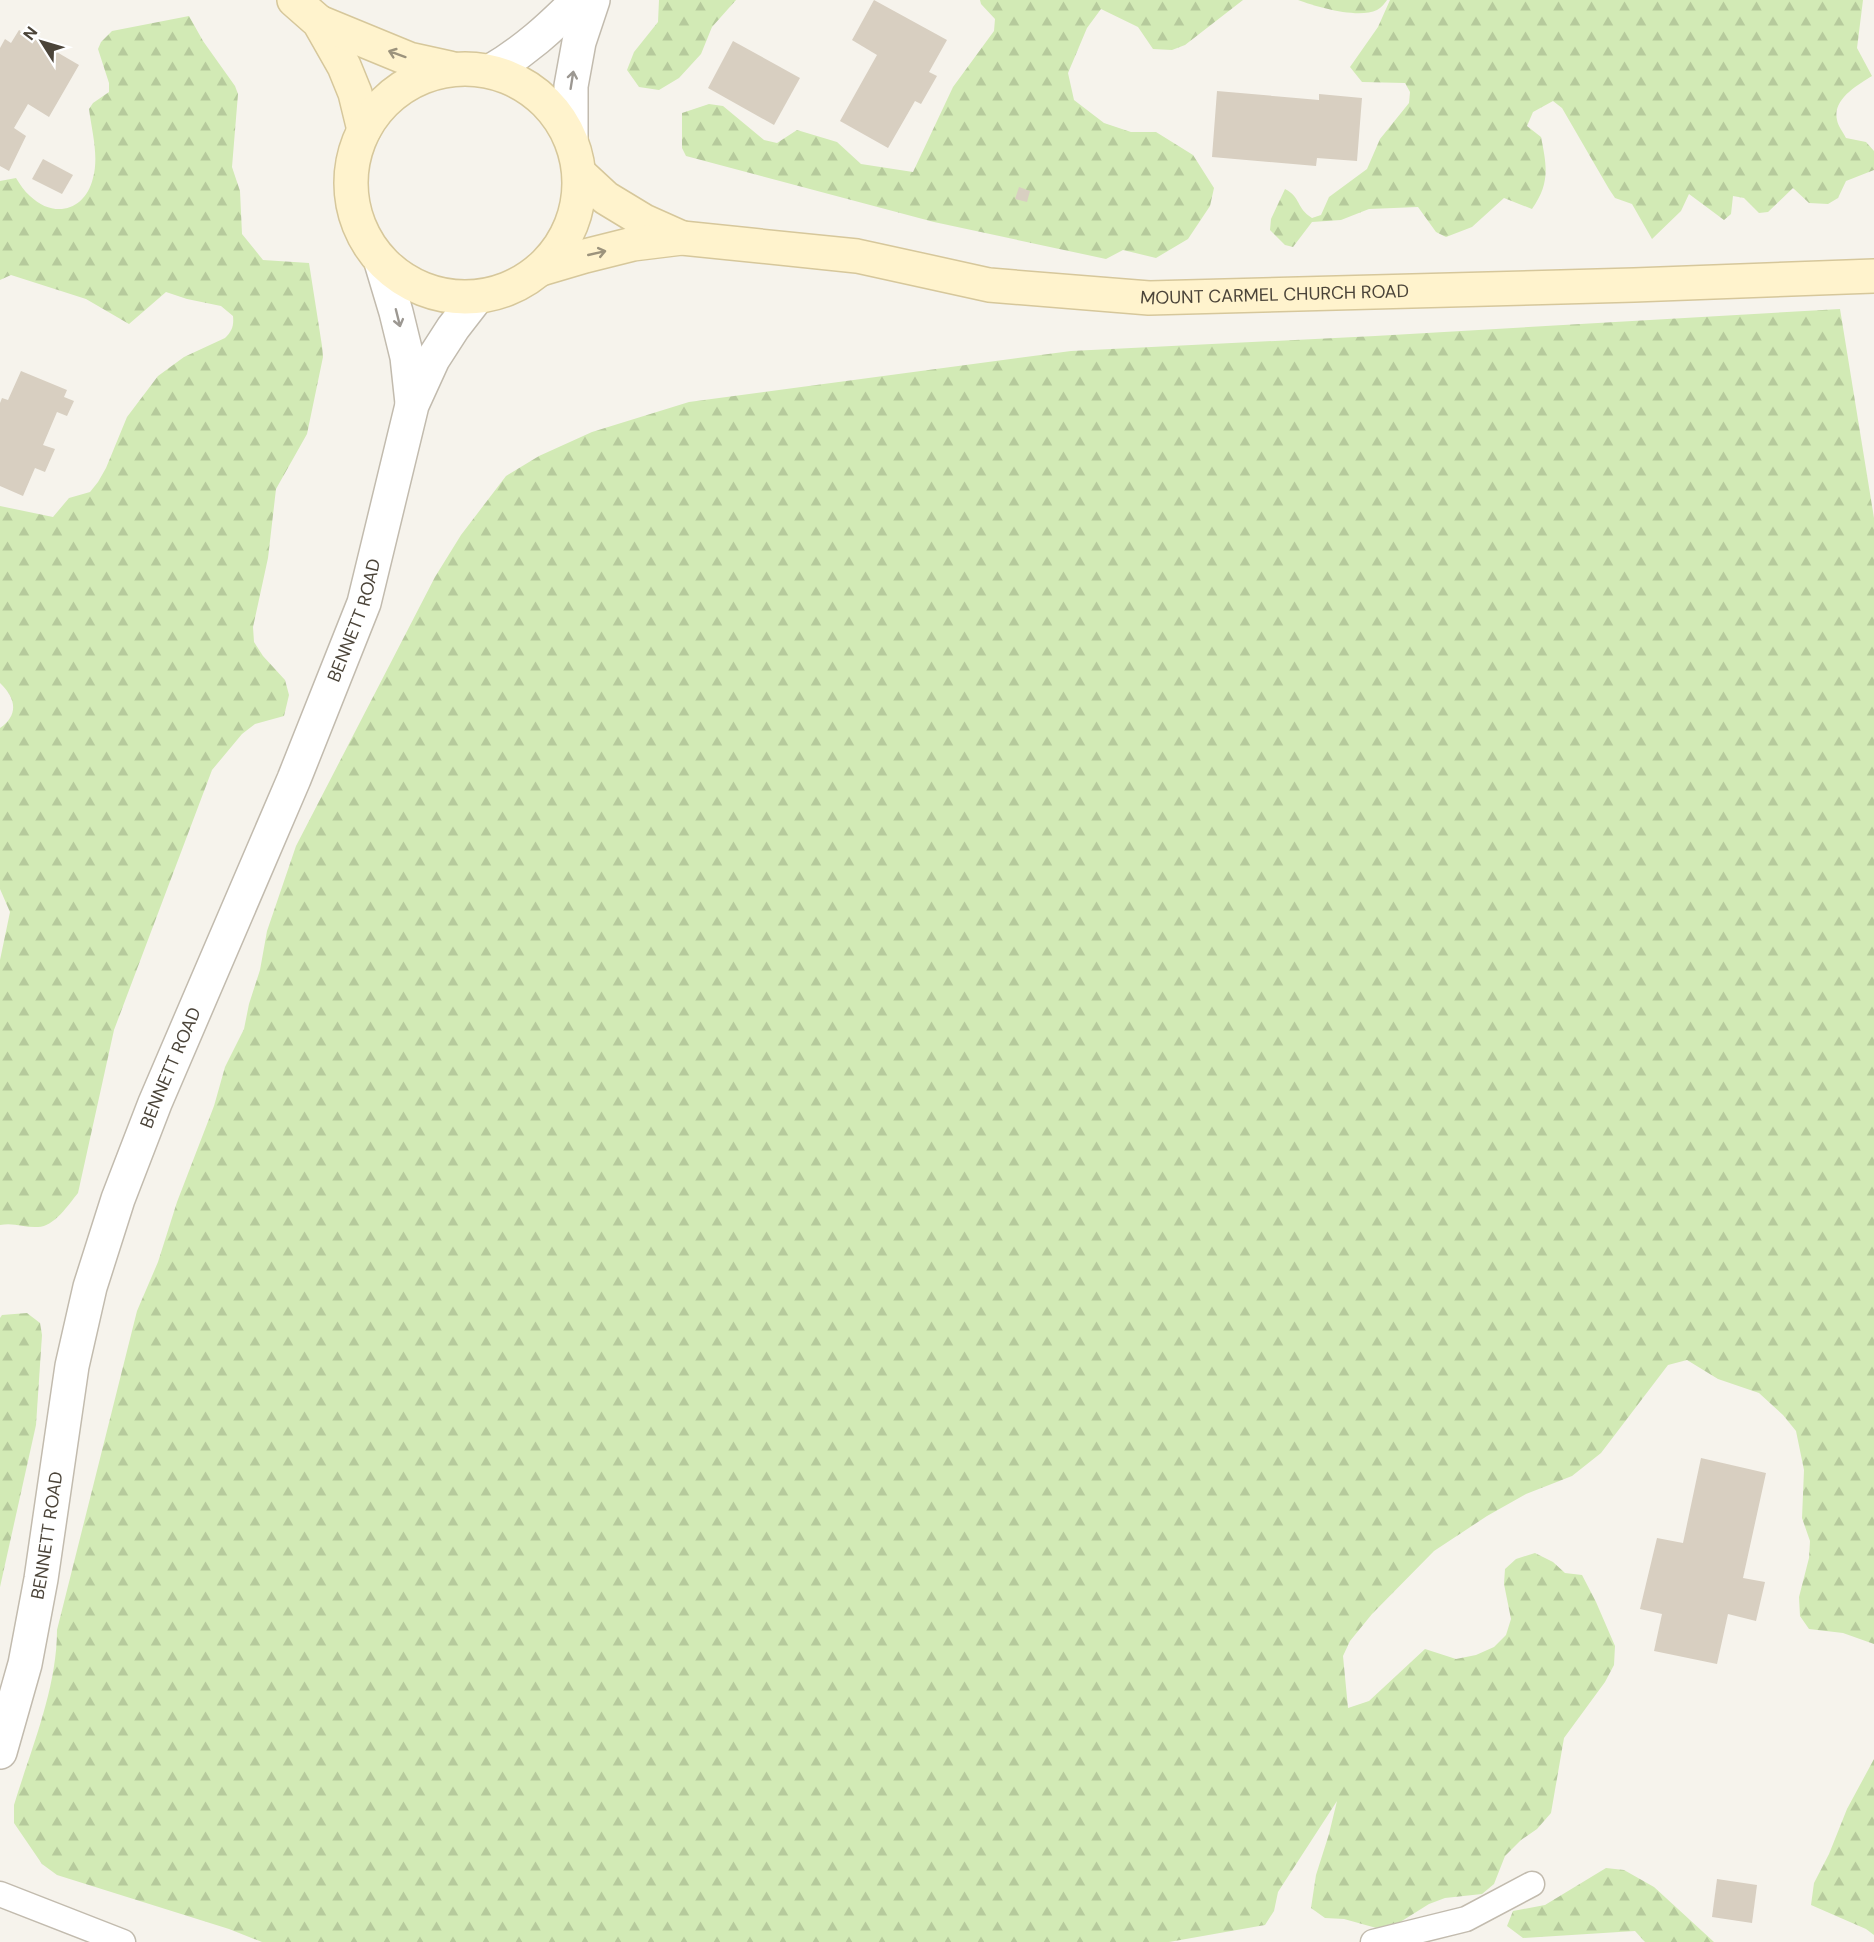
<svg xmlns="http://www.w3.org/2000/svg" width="1874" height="1942" viewBox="0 0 1874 1942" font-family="'DM Sans',sans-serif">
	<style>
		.forest { fill: url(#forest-firs) }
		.building { fill: #d8cfc1 }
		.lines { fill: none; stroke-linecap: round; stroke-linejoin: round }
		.service-casing { stroke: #c2bbae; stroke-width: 27 }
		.minor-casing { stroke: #c2bbae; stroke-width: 36 }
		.secondary-casing { stroke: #d6c79b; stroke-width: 36 }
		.service { stroke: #fff; stroke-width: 24 }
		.minor { stroke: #fff; stroke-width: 33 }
		.secondary { stroke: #fff3cd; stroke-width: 33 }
		.oneway { stroke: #9c937c }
		.oneway2 { stroke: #9c9892 }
		.labels { text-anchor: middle; stroke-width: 4.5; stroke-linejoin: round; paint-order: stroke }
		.street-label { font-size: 18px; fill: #4b4439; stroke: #fff }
	</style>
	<defs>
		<pattern id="forest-firs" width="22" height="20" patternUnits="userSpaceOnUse" patternTransform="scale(1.5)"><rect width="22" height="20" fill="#d2eab5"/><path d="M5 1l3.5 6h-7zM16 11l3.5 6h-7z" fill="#b6ca9c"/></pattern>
	</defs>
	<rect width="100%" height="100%" fill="#f6f3ec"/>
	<g class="forest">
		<polygon points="659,0 736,0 712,27 701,54 679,78 659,90 639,87 627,70 634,52 658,22"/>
		<polygon points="980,0 1243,0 1185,45 1172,50 1153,49 1138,27 1101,9 1087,28 1068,73 1074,100 1104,123 1131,132 1156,132 1193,155 1214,188 1210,206 1188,239 1156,258 1123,250 1106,259 934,222 686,156 682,148 682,113 709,104 723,106 764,140 777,143 797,130 837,142 861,164 913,172 953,87 994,31 995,19 981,4"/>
		<path d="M 1298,0 L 1387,0 C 1385,3 1381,8 1377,10 C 1358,19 1317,7 1298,0 Z"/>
		<path d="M 1390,0 L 1863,0 L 1857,48 L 1872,76 C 1858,85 1832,99 1837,120 C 1838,126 1843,132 1846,138 L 1866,142 L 1874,151 L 1874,170 L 1846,181 L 1838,198 L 1828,204 L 1809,203 L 1793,188 L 1768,212 L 1759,213 L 1744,198 L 1733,196 L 1731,214 L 1724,220 L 1689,194 L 1681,211 L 1652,239 L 1632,204 L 1615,198 L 1609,189 L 1562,108 L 1553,101 L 1533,112 L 1527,126 L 1541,137 C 1547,167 1550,183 1532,209 L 1504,198 L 1472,227 L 1446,237 L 1436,232 L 1418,207 L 1369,209 L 1341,220 L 1312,222 L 1293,247 L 1285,245 L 1270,230 L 1271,219 L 1285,189 C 1301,197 1296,208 1312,218 L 1321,215 L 1329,197 L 1367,169 L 1380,139 L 1409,103 L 1410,92 L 1405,83 L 1362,82 L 1350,67 L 1378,27 Z"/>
		<path d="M 189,16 L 203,41 L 235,86 L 238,94 L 232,167 L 240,191 L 242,234 L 263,260 L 309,263 L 322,346 L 323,357 L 307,434 L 276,489 L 268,558 L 253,627 L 254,642 L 263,656 L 285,680 L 289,695 L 284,716 L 255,724 L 242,734 L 212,770 L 114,1030 L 78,1193 C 69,1204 54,1227 38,1227 C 25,1228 14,1222 0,1225 L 0,960 L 10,912 L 0,889 L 0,728 C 19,715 16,698 0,683 L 0,506 L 53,517 L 69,498 L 90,492 L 98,482 L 106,468 L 127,417 L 158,376 L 184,357 L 225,338 C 232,331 234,326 233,316 L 221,306 L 187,299 L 166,292 L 129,324 L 86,299 L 11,275 L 0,280 L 0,181 L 16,178 C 20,184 24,191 30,196 C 54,219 85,211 93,178 C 99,156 92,132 89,109 L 93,103 L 109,92 L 109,83 L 98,49 L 101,42 L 112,31 Z"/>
		<path d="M 1840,309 L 1874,518 L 1874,1644 L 1843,1633 L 1809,1629 L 1800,1616 L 1799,1597 L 1809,1558 L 1810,1541 L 1802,1518 L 1804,1470 L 1796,1431 L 1783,1415 L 1759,1393 L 1718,1379 L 1687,1360 L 1668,1365 L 1601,1453 L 1572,1476 L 1526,1494 L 1487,1516 L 1434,1551 L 1372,1614 L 1350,1641 L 1343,1656 L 1348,1708 L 1369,1701 L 1425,1649 L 1456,1659 L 1476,1655 L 1494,1647 L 1506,1635 L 1511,1619 L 1504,1584 L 1505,1569 L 1516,1559 L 1535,1553 L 1553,1562 L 1565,1573 L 1582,1575 L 1596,1602 L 1615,1646 L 1614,1665 L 1605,1682 L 1564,1738 L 1551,1813 L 1537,1829 L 1521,1840 L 1505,1856 L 1494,1884 L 1482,1894 L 1445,1898 L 1429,1904 L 1397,1924 L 1380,1929 L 1344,1919 L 1325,1918 L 1311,1908 L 1316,1875 L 1329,1834 L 1337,1801 L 1278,1892 L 1274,1911 L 1265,1925 L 1169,1942 L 262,1942 L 229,1929 L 57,1875 L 42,1864 L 14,1823 L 14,1805 C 31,1749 57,1689 57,1630 L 137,1311 L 158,1262 L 177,1202 L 214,1106 L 225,1067 L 244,1029 L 249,1004 L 260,970 L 267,931 L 296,846 L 435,577 L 461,535 L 506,476 L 539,456 L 592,432 L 689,402 L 1071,351 L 1375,336 Z"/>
		<polygon points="27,1313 40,1323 42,1335 36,1425 0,1587 0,1318 2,1315"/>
		<polygon points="1874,1759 1874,1935 1866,1929 1811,1905 1814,1883 1829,1854 1847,1809"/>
		<polygon points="1606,1868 1624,1870 1654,1887 1714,1942 1645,1942 1635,1931 1523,1938 1507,1926 1513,1911 1545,1905"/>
	</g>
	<g class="building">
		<polygon points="874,0 947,40 929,72 937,76 921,104 915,101 888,148 840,121 877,55 852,40"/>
		<polygon points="19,30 79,65 49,117 28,104 14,128 26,136 9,171 0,166 0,48 5,39 11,43"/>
		<polygon points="733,41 800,78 774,125 708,88"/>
		<polygon points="1217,91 1319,100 1319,94 1362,98 1357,161 1317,158 1316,166 1212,157"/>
		<polygon points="43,159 73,175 62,194 32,179"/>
		<polygon points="1019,187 1030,191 1027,202 1015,199"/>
		<polygon points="21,371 67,390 64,397 74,401 67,416 57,412 43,445 55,449 45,472 35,468 23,496 0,486 0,403 2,398 8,400"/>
		<polygon points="1701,1458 1766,1473 1743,1578 1765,1582 1756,1621 1728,1614 1717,1664 1654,1651 1662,1614 1640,1609 1657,1538 1683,1543"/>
		<polygon points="1717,1879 1757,1885 1752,1923 1712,1917"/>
	</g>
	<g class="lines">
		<defs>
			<g id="service">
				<polyline points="0,1894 123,1942"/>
				<polyline points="1373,1942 1466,1919 1532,1884"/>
			</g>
			<g id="minor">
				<path d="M 491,71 C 526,50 549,29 578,0"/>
				<polyline points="571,138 571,86 579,42 593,0"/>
				<polyline points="381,262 396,312 407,357 412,403"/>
				<path id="s1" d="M 0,1752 L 25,1664 L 41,1579 L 72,1366 L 90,1287 L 118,1199 L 155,1103 L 294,779 L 364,603 L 412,405 L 433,359 L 453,328 L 477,297"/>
			</g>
			<g id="secondary">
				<polyline points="294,0 319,22 344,66 355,93 364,130"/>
				<polyline points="319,22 409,59 450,68"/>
				<circle cx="465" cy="183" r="114"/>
				<polyline points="579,173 606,198 644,221 682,238"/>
				<path id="s2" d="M 541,269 L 585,256 L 633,244 L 682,238 L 857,256 L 989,285 L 1149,298 L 1634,285 L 1874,276"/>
			</g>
		</defs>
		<use href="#service" class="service-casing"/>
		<use href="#minor" class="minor-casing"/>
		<use href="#secondary" class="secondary-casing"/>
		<use href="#service" class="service"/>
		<use href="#minor" class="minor"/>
		<use href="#secondary" class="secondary"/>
	</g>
	<defs><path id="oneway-shaft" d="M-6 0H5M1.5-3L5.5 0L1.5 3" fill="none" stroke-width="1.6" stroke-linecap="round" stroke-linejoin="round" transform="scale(1.5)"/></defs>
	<g class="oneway">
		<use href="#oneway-shaft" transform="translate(397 54) rotate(-160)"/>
		<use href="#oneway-shaft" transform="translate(597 253) rotate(-13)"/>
	</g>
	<g class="oneway2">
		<use href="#oneway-shaft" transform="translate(572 80) rotate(-81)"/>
		<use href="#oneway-shaft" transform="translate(398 318) rotate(76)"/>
	</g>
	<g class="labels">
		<g class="street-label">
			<text dy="6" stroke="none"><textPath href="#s2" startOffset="742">MOUNT CARMEL CHURCH ROAD</textPath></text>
			<text dy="6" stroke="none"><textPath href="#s1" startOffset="1192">BENNETT ROAD</textPath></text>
			<text dy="6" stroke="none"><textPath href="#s1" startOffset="708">BENNETT ROAD</textPath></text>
			<text dy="6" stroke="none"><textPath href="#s1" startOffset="222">BENNETT ROAD</textPath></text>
		</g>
	</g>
	<g transform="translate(42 42) rotate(307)" stroke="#ffffff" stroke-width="4.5" paint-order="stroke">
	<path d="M0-4.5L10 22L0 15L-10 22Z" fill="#4b4439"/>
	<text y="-9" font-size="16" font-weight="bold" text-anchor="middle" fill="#4b4439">N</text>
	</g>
</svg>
